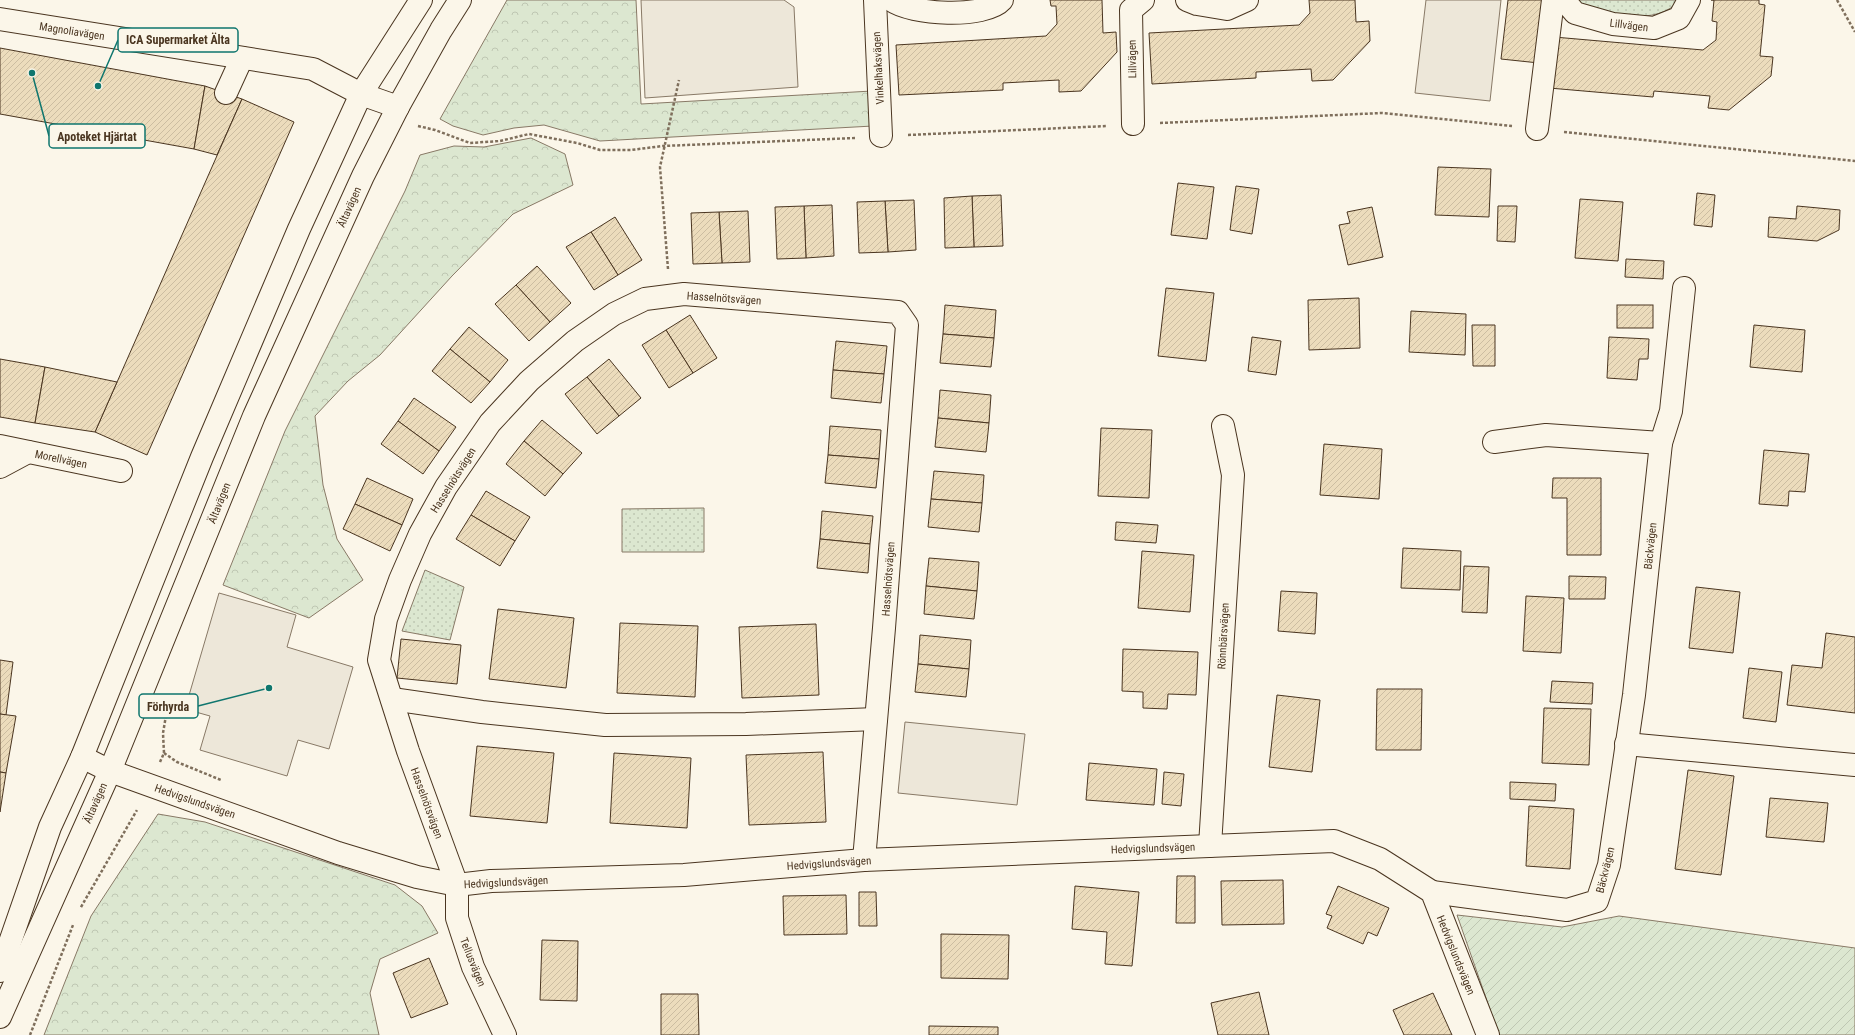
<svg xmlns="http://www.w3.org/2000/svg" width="1855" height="1035" viewBox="0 0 1855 1035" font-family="'Roboto Condensed',sans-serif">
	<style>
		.forest { fill: url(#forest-crowns); stroke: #887966 }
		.park { fill: url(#park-dots); stroke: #887966 }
		.garden { fill: url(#garden-furrows); stroke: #887966 }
		.parking { fill: #ede7d9; stroke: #887966 }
		.building { fill: url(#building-hatch); stroke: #4a3520 }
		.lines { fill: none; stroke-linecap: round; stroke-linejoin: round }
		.minor-casing { stroke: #4a3520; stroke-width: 24 }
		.major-casing { stroke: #4a3520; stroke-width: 24 }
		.path { stroke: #7f6f5c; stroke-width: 2.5; stroke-dasharray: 3 2; stroke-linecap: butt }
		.minor { stroke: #fbf6e9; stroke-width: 22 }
		.major { stroke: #fbf6e9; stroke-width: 22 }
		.labels { text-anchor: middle; stroke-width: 3; stroke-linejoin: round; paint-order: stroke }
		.street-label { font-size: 11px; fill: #4a3520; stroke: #fbf6e9 }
		.leader { fill: none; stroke: #0f766e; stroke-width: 1.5 }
		.callout-dot { fill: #0f766e; stroke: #fbf6e9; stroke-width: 1.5 }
		.callout { fill: #fbf6e9; stroke: #0f766e; stroke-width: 1.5 }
		.callout-label { font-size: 12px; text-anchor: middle; font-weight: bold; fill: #4a3520 }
	</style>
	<defs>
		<pattern id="forest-crowns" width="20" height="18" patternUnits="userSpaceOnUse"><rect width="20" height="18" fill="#dce7d0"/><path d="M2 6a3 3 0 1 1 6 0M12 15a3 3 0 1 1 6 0" fill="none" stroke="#bec7b2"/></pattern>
		<pattern id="park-dots" width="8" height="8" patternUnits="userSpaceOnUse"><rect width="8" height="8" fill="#dce7d0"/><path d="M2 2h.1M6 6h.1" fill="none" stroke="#bec7b2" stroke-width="1.8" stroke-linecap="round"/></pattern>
		<pattern id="garden-furrows" width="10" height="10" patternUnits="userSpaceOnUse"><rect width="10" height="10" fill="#dce7d0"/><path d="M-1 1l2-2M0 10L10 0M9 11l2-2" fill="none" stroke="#bec7b2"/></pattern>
		<pattern id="building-hatch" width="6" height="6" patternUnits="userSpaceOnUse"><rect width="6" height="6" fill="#ecdcbc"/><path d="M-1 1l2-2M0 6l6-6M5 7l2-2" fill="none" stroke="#ccbda1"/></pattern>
	</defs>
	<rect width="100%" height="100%" fill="#fbf6e9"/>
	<g class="forest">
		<polygon points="507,0 636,0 641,104 872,91 873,126 600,141 544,125 514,128 483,135 453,126 440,119"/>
		<polygon points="531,138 565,154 573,185 513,214 452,276 380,355 348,381 315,416 323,485 337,539 363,580 309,618 223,585 285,431 405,191 420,155 454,146 484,147"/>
		<polygon points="158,814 205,822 395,885 422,906 438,933 380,959 370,993 379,1035 44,1035 91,916"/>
	</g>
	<g class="park">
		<path d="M 1575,0 L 1679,0 C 1660,27 1599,16 1575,0 Z"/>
		<polygon points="704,508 704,552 622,552 622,509"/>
		<polygon points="425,570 464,587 450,640 402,631"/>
	</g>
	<polygon class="garden" points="1457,915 1562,927 1619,916 1855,948 1855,1035 1499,1035"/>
	<g class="parking">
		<polygon points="641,0 784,0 794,7 798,87 645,98"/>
		<polygon points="1426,0 1501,0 1490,101 1415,93"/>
		<polygon points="219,593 296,615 287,647 353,667 329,749 298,740 287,776 200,750 210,716 185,709"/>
		<polygon points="905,722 1025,734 1017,805 898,793"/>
	</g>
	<g class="building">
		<polygon points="1050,0 1102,0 1103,33 1116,32 1117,52 1081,91 1059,92 1059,80 1003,83 1003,90 899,95 896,45 1046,36 1057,24 1056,6 1051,6"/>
		<polygon points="1309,0 1355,0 1356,22 1369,21 1370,41 1333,80 1312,81 1311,69 1256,72 1256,78 1152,84 1149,33 1299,25 1310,13"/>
		<polygon points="1508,0 1546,0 1539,63 1501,59"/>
		<polygon points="1711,0 1759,0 1759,4 1765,5 1760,56 1773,57 1771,76 1729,110 1708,108 1710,96 1654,91 1653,97 1549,88 1554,37 1703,50 1716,40 1717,22 1712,21 1714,0"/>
		<polygon points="0,48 205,86 194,149 0,114"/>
		<polygon points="205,86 242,99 217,155 194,149"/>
		<polygon points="242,99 294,122 147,455 95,432"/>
		<polygon points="1438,167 1491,169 1489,217 1435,215"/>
		<polygon points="1178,183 1214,187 1207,239 1171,235"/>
		<polygon points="1236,186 1259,189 1252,234 1230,230"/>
		<polygon points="1697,193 1715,195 1712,227 1694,225"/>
		<polygon points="1001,195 1003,246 974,247 972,196"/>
		<polygon points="972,196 974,247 945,248 944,198"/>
		<polygon points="1580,199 1623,202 1618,261 1575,258"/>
		<polygon points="914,200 916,250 888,252 885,201"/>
		<polygon points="885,201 888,252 859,253 857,202"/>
		<polygon points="832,205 834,256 806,258 804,206"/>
		<polygon points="804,206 806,258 777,259 775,207"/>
		<polygon points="1498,206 1517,206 1515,242 1497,241"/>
		<polygon points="1797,206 1840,210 1839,230 1817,241 1768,237 1769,217 1796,219"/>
		<polygon points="1372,207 1383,257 1348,265 1339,225 1350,223 1347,212"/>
		<polygon points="748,211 750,262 722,263 719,212"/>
		<polygon points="719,212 722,263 693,264 691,213"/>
		<polygon points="615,217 642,260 618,275 591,232"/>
		<polygon points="591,232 618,275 594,290 566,247"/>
		<polygon points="1626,259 1664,261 1663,279 1625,277"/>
		<polygon points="537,266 571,303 550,322 516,285"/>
		<polygon points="516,285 550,322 529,341 495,304"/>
		<polygon points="1166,288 1214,293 1206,361 1158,356"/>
		<polygon points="1359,298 1360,348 1309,350 1308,300"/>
		<polygon points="945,305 996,310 994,338 943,334"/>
		<rect x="1617" y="305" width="36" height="23"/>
		<polygon points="1411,311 1466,314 1465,355 1409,352"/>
		<polygon points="690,315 717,358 693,373 666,330"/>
		<polygon points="1472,325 1495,325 1495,366 1473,366"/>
		<polygon points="1754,325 1805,330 1802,372 1750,367"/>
		<polygon points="469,327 508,360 490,382 450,349"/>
		<polygon points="666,330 693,373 669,388 642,345"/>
		<polygon points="943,334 994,338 991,367 940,363"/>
		<polygon points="1252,337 1281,341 1276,375 1248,371"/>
		<polygon points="1609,337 1649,339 1648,359 1639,359 1637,380 1607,378"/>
		<polygon points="836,341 887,346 884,374 833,370"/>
		<polygon points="450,349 490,382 471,403 432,371"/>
		<polygon points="0,359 45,367 35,423 0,417"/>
		<polygon points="609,359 641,398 619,416 587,377"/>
		<polygon points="45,367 117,382 95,432 35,423"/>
		<polygon points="833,370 884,374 881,403 831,398"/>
		<polygon points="587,377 619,416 597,434 565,394"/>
		<polygon points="940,390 991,395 989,423 938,418"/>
		<polygon points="414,398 456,427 439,451 398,421"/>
		<polygon points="938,418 989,423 986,452 935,447"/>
		<polygon points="542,420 582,453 563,474 524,441"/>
		<polygon points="398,421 439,451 423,474 381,444"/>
		<polygon points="830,426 881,430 879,459 828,455"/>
		<polygon points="1101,428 1152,430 1149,498 1098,496"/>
		<polygon points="524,441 563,474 545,496 506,464"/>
		<polygon points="1324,444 1382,449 1379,499 1320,495"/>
		<polygon points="1764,450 1809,454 1805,492 1789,491 1788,506 1759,504"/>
		<polygon points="828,455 879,459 876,488 825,483"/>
		<polygon points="934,471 984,475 982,503 931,499"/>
		<polygon points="367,478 413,499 402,525 355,504"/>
		<polygon points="1553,478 1601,478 1601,555 1567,555 1567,498 1552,498"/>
		<polygon points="486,491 530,517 515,541 471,515"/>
		<polygon points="931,499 982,503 979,532 928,527"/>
		<polygon points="355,504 402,525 390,551 343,529"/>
		<polygon points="822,511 873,516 870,544 820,539"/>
		<polygon points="471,515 515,541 500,566 456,539"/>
		<polygon points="1116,522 1158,525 1156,543 1115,540"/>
		<polygon points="820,539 870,544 868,573 817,568"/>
		<polygon points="1403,548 1461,551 1460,590 1401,588"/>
		<polygon points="1142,551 1194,555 1190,612 1138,608"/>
		<polygon points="929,558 979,562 977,591 926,586"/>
		<polygon points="1464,566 1489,567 1487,613 1462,612"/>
		<polygon points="1569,576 1606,577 1605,599 1569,599"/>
		<polygon points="926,586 977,591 974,619 924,614"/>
		<polygon points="1696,587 1740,592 1733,653 1689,648"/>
		<polygon points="1281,591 1317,593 1315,634 1278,631"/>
		<polygon points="1526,596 1564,598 1561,653 1523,651"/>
		<polygon points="498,609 574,618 566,688 489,679"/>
		<polygon points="620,623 698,626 695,697 617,693"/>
		<polygon points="816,624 819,695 742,698 739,627"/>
		<polygon points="1826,633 1855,637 1855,713 1787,705 1792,665 1822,668"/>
		<polygon points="920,635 971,640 969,669 918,664"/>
		<polygon points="401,639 461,645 457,684 397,678"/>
		<polygon points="1123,649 1198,652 1196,695 1168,694 1167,709 1143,708 1143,692 1122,691"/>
		<polygon points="0,660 13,662 6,715 0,714"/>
		<polygon points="918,664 969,669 966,697 915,692"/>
		<polygon points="1749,668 1782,672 1776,722 1743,718"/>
		<polygon points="1552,681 1593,683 1592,704 1550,702"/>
		<polygon points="1377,689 1422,689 1421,750 1376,750"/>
		<polygon points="1277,695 1320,700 1312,772 1269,767"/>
		<polygon points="1544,708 1591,709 1589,765 1542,763"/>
		<polygon points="0,714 16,716 6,773 0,772"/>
		<polygon points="477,746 554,753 547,823 470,816"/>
		<polygon points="823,752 826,822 749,825 746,755"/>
		<polygon points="614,753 691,758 687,828 610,823"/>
		<polygon points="1089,763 1157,769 1154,805 1086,800"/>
		<polygon points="1688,770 1734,776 1721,875 1675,869"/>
		<polygon points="0,772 6,773 0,812"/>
		<polygon points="1164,772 1184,774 1181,806 1162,804"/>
		<polygon points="1510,782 1556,784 1555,801 1510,799"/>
		<polygon points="1770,798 1828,803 1824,842 1766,837"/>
		<polygon points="1529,806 1574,809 1570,869 1526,866"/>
		<polygon points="1177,876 1195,876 1195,923 1176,923"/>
		<polygon points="1283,880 1284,924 1222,925 1221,881"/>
		<polygon points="1075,886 1139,892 1132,966 1105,964 1107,932 1072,929"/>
		<polygon points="1338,886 1389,908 1377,936 1368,932 1363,944 1327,928 1332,916 1326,914"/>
		<polygon points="859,892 876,892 877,926 859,926"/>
		<polygon points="846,895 847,934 784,935 783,896"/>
		<polygon points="941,934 1009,935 1008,979 941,978"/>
		<polygon points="542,940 578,941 577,1001 540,1000"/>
		<polygon points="429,958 448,1004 411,1018 393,973"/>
		<polygon points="1259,992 1269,1035 1218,1035 1211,1003"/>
		<polygon points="1433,993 1452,1035 1404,1035 1393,1010"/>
		<polygon points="661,994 698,994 699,1035 661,1035"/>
		<polygon points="929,1026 998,1027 998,1035 929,1035"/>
	</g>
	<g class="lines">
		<defs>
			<g id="minor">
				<polyline points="875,0 881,136"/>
				<path d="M 891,0 C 911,15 985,19 1002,0"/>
				<polyline points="1187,0 1197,4 1227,9 1247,0"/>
				<polyline points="1564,0 1575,13 1613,24 1654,28 1679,18 1689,0"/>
				<polyline points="0,19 313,69 361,94 398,107"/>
				<polyline points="226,93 242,58"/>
				<polyline points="1133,124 1131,10 1143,0"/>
				<polyline points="1537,129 1553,0"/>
				<polyline points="1494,442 1546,435 1661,443"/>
				<polyline points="0,446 121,471"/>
				<polyline points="0,467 28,452"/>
				<polyline points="392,699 482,712 605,725 746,724 876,719"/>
				<polyline points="1626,744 1855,765"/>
				<polyline points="82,757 110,771 338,853 417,877 457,885 491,881 684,875 864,860 1334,841 1380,859 1432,892 1488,1035"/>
				<polyline points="1210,846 1233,475 1223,426"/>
				<polyline points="1432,892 1567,910 1597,901 1609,865 1634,695 1661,443 1671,411 1684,288"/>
				<polyline points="505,1035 473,967 457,918 457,885 408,751 379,660 386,619 400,580 420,534 446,487 490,423 529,381 575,341 614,314 645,299 684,294 898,312 907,325 884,628 864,860"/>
			</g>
			<g id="major">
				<polyline points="0,971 50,827 82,757 202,457 299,229 361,94 421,0"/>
				<polyline points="0,1017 110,771 254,416 363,176 398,107 441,30 460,0"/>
			</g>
		</defs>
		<use href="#minor" class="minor-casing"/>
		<use href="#major" class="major-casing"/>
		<g class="path">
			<polyline points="1837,0 1855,32"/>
			<polyline points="1160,123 1382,113 1512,126"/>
			<polyline points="418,126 435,130 470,143 500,141 529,134 577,143 600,150 631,150 663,146 855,138"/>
			<polyline points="1564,132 1855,161"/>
			<polyline points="908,135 1107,126"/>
			<polyline points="668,269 660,167 679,80"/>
			<polyline points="164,753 177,762 221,780"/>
			<polyline points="160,762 164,753 163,733 168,704"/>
			<polyline points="81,907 137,810"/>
			<polyline points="30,1035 73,925"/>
		</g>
		<use href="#minor" class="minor"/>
		<use href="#major" class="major"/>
	</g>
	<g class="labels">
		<g class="street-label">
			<text transform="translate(1629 25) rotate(7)" y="4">Lillvägen</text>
			<text transform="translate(72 31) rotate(9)" y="4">Magnoliavägen</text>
			<text transform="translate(1132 59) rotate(-91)" y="4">Lillvägen</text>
			<text transform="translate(878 68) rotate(-93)" y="4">Vinkelhaksvägen</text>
			<text transform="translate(349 207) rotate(-66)" y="4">Ältavägen</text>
			<text transform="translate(724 298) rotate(4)" y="4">Hasselnötsvägen</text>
			<text transform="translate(61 459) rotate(12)" y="4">Morellvägen</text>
			<text transform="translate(453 480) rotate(-58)" y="4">Hasselnötsvägen</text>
			<text transform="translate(219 503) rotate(-68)" y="4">Ältavägen</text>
			<text transform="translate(1650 546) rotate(-84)" y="4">Bäckvägen</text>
			<text transform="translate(888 579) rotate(-86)" y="4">Hasselnötsvägen</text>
			<text transform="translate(1223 636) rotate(-87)" y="4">Rönnbärsvägen</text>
			<text transform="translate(195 801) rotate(19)" y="4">Hedvigslundsvägen</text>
			<text transform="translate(95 803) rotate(-66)" y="4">Ältavägen</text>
			<text transform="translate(427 803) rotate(70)" y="4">Hasselnötsvägen</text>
			<text transform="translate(1153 848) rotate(-2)" y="4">Hedvigslundsvägen</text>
			<text transform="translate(829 863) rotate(-4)" y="4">Hedvigslundsvägen</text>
			<text transform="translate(1605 870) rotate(-76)" y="4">Bäckvägen</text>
			<text transform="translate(506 882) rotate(-3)" y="4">Hedvigslundsvägen</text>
			<text transform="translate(1456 955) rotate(68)" y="4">Hedvigslundsvägen</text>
			<text transform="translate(473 962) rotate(68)" y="4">Tellusvägen</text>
		</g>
	</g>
	<path class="leader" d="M98 86L118 40M32 73L49 136M269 688L198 706"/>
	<g class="callout-dot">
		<circle cx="98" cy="86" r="4"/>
		<circle cx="32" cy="73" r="4"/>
		<circle cx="269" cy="688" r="4"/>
	</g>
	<g class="callout">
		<rect x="118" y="28" width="120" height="24" rx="4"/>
		<rect x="49" y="124" width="96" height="24" rx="4"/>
		<rect x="139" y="694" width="59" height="24" rx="4"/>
	</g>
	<g class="callout-label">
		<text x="178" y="44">ICA Supermarket Älta</text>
		<text x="97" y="141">Apoteket Hjärtat</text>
		<text x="168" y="711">Förhyrda</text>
	</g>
</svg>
